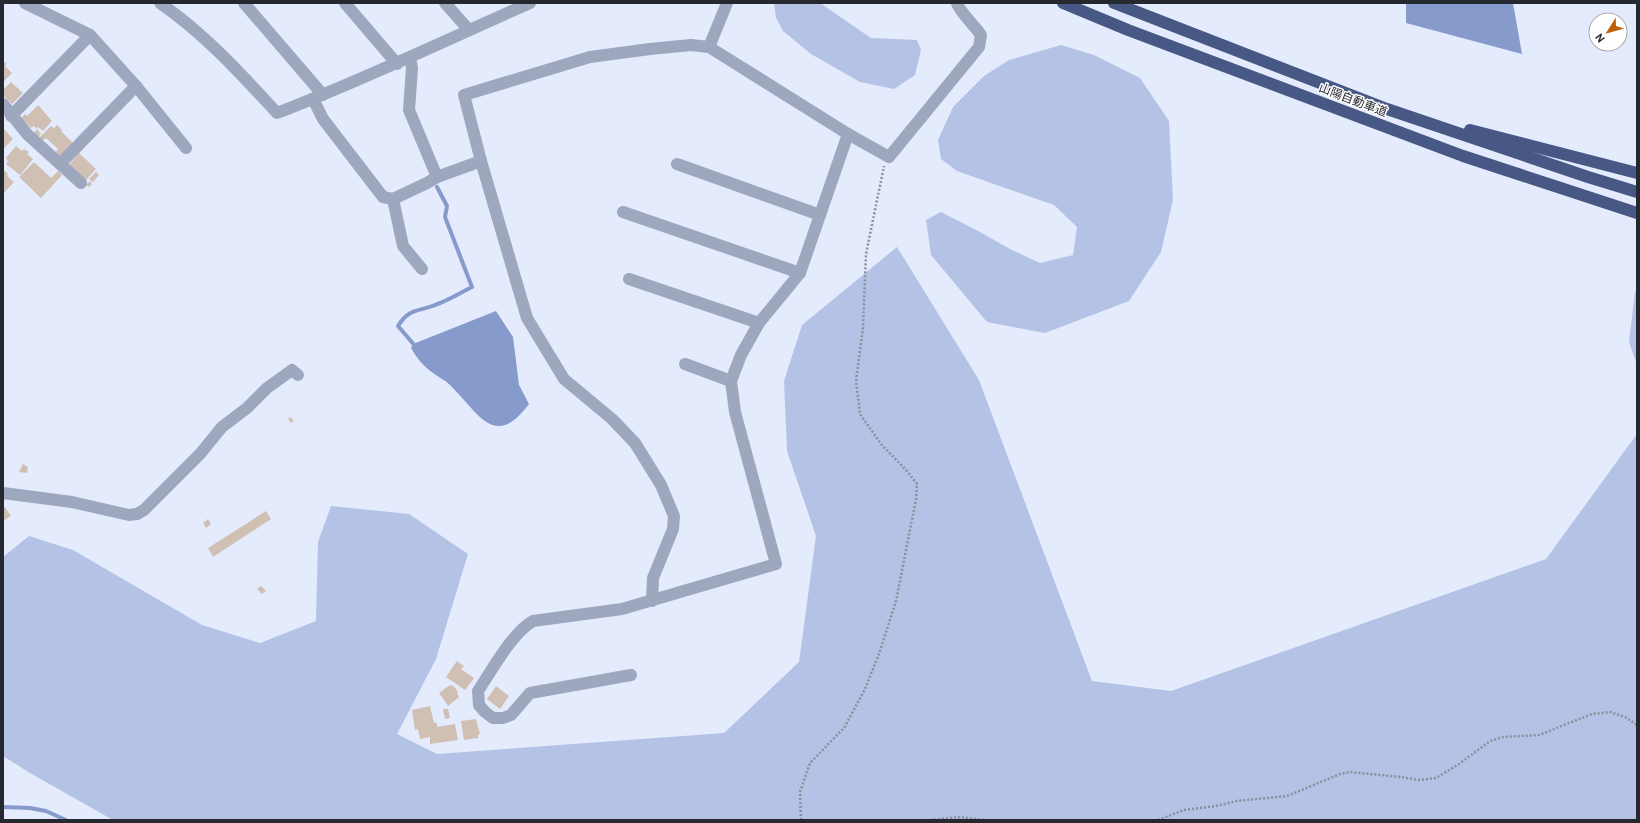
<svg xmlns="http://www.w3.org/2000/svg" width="1640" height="823" viewBox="0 0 1640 823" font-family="Overpass,'Noto Sans JP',sans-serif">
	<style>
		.green { fill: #b4c3e5 }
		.water { fill: #869acb }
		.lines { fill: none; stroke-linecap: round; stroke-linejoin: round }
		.stream { stroke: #869acb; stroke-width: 4 }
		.building { fill: #d0bfb3 }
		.path { stroke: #898f9b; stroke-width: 2.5; stroke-dasharray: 2 2; stroke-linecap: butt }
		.minor { stroke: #9da7bd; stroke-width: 12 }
		.highway { stroke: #475885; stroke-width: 12 }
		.labels { text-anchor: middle; stroke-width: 3; stroke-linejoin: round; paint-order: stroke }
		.street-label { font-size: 12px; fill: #25282f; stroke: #fff }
	</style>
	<rect width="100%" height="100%" fill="#e3ebfd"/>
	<g class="green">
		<polygon points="774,3 820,3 871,38 917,40 921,50 915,75 894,89 860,82 811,54 783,31 776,18"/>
		<polygon points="1061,45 1094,55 1140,78 1169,121 1173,200 1161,252 1129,301 1045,333 987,322 931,255 926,220 941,212 980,232 1010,249 1040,263 1073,255 1077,227 1054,205 957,171 941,159 938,140 953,107 984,76 1009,60"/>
		<polygon points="897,247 979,380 1092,681 1171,691 1546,559 1637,434 1637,820 113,820 30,773 3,756 3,557 29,536 73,550 202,625 260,643 316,621 318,542 331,506 409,514 468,554 436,659 397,734 437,754 724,733 799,662 816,536 787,451 784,381 802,325"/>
		<polygon points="1635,292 1637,292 1637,365 1629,342"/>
	</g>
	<g class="water">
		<polygon points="1406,3 1513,3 1522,54 1406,23"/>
		<path d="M 496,311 L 513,337 L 519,385 L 529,404 C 494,451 478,412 450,385 C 445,380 438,377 433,373 C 423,366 417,358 411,348 L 413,344 Z"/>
	</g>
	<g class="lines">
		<g class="stream">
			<path d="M 416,347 L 398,326 C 409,308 418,312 435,305 C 447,301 460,293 472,287 L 445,217 L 447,206 L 437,187"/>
			<polyline points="3,807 30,808 46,811 66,820"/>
		</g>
	</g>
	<g class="building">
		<polygon points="3,61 7,64 5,66 12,73 3,82"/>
		<polygon points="11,82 23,93 12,104 3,95 3,90"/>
		<polygon points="38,105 52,121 43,131 38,127 37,129 34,126 31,128 21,118 25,114 27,116"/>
		<polygon points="57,125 62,130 61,131 73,143 60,156 56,152 58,149 46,138 42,141 39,138 51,126 54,128"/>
		<polygon points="3,128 13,139 3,149"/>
		<polygon points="37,129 41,134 38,137 34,133"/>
		<polygon points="16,146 22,151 24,149 29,152 27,154 33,159 20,175 6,164 8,161 6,158"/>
		<polygon points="79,153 96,169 86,180 69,165"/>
		<polygon points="34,162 51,178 58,171 62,175 41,198 19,177"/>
		<polygon points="4,170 8,174 7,176 14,182 3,194"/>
		<polygon points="96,172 99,175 93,182 89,179"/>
		<polygon points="90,181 92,184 89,187 86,185"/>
		<polygon points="290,417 294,421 291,423 288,419"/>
		<polygon points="23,464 28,467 27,473 19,472"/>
		<polygon points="5,507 11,516 3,521 3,508"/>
		<polygon points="266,511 271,519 213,557 208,548"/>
		<polygon points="208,519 211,524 206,528 203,523"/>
		<polygon points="261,586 266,591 262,594 257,589"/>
		<polygon points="457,661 464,666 461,669 474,678 465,690 446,677"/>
		<polygon points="450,685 452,686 453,685 458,692 457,693 459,697 448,706 439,693"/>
		<polygon points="496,686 509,696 500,709 487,699"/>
		<polygon points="430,706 434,723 437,723 437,727 455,724 458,740 430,744 430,737 420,739 418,729 415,730 412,710"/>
		<polygon points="443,709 448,709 450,718 445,719"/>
		<polygon points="476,719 480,734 478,735 478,738 464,740 461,721"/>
	</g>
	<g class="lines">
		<g class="path">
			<polyline points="801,820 800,792 810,763 844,728 864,691 879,654 896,601 916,499 917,484 907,471 881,444 860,414 856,381 863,328 866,254 884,166"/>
			<polyline points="930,820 960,817 984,820"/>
			<polyline points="1158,820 1184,810 1216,806 1237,801 1287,796 1340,774 1350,772 1401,777 1419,780 1436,778 1459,764 1490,741 1503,737 1539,735 1592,714 1610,712 1625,717 1637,725"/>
		</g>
		<g class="minor">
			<polyline points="25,3 90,35 136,86 186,148"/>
			<path d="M 160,3 C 205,34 240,73 277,113 C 363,80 446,40 530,3"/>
			<polyline points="244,3 323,95"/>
			<polyline points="345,3 397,64"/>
			<polyline points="445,3 469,30"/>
			<polyline points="709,47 727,3"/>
			<polyline points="410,58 412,68 409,110 437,177 481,161"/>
			<polyline points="313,99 323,119 383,197 393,199 427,183 437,177"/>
			<polyline points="3,104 27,134 81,183"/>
			<polyline points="11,116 90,35"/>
			<polyline points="60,164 136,86"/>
			<polyline points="677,164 820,215"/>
			<polyline points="393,199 403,246 422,269"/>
			<polyline points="623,212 800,273"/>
			<polyline points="629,279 759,323"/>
			<polyline points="685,364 731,381"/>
			<polyline points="3,493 72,502 129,515 137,514 144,510 200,454 222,427 247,408 267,388 292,370 298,375"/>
			<path d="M 652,601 L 653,578 L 673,529 L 674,516 L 661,485 L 635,443 L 612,419 L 564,379 L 527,318 L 481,161 L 464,95 L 590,57 L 650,49 L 691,45 L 709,47 L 848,134 L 889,157 L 979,47 L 981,35 C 975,26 959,11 957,3"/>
			<path d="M 631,675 L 530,693 L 511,715 L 503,718 L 493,718 L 485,712 L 479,705 L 478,691 C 492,670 512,633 533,621 L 622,609 L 776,564 L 735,412 L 731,381 L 741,355 L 759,323 L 800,273 L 848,134"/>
		</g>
		<g class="highway">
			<polyline points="1063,3 1128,30 1463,156 1637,213"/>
			<polyline points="1114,3 1387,109 1588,177 1637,192"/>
			<polyline points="1470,130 1637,173"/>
		</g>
	</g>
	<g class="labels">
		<g class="street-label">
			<text transform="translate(1353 100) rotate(21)" y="4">山陽自動車道</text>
		</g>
	</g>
	<rect width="1640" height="823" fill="none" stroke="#25282f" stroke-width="8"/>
	<g transform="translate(1608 32) rotate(233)"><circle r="19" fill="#ffffff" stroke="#a8a9ac"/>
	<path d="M0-3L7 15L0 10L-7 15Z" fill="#bc6106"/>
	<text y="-6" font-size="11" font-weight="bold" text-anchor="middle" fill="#25282f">N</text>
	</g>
</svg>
